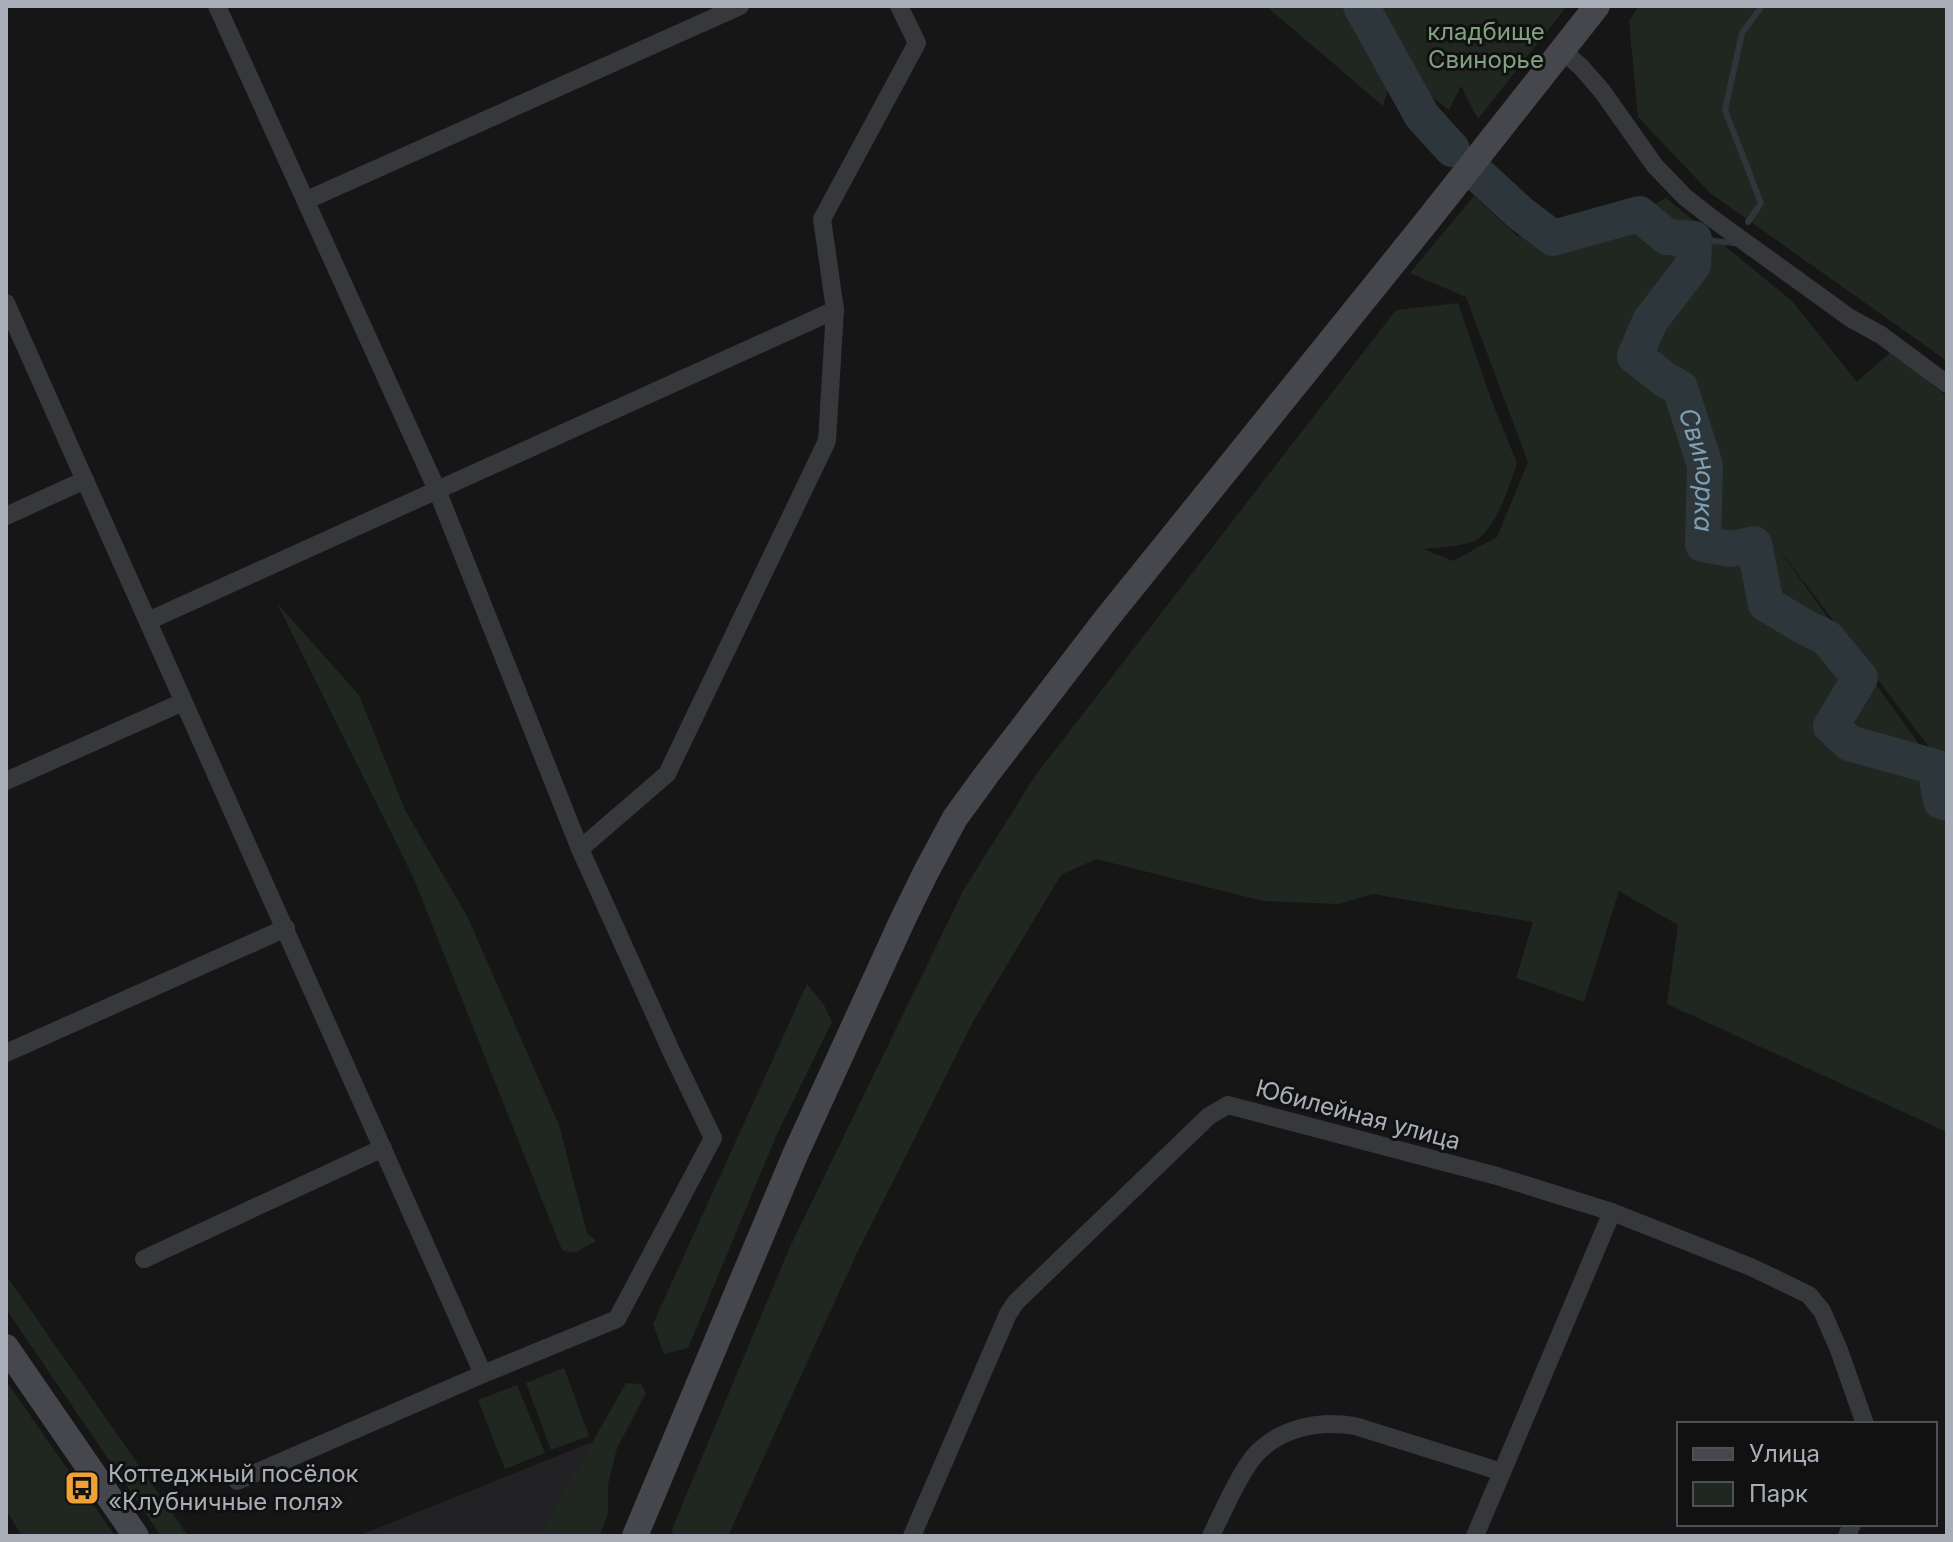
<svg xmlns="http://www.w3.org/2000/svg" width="1953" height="1542" viewBox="0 0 1953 1542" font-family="Inter,sans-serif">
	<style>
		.built { fill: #222224 }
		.green { fill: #202720 }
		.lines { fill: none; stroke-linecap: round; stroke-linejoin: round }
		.stream { stroke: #2c363b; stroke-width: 6 }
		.river { stroke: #2c363b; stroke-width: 36 }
		.minor { stroke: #37383c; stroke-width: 18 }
		.secondary { stroke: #45474c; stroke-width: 26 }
		.labels { text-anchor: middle; stroke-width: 6; stroke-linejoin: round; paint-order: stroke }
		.park-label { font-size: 24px; fill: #80a27f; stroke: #111112 }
		.street-label { font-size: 24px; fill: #a8aeb7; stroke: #111112 }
		.poi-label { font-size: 24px; fill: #a8aeb7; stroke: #111112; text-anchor: start }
		.water-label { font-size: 26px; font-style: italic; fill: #7f9fb2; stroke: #111112 }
	</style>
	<rect width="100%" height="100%" fill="#161617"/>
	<polygon class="built" points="592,1442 542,1536 358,1536"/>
	<g class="green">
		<polygon points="1266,6 1567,6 1478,119 1461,86 1449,110 1395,68 1383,106"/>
		<polygon points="1639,6 1947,6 1947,361 1710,193 1638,117 1629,21"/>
		<path d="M 1474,196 L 1517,236 L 1583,243 L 1666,198 L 1792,301 L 1857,382 L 1892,351 L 1947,397 L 1947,771 L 1773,541 L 1947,783 L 1947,1132 L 1667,1004 L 1678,925 L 1619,891 L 1584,1002 L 1516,978 L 1533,922 L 1373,894 L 1338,904 L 1263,901 L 1096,859 L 1061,875 L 975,1018 L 856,1255 L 728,1536 L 673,1536 L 672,1529 L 789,1249 L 963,891 L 1035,776 L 1396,310 L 1458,303 L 1491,399 L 1517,463 C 1510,484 1495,532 1474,541 C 1457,547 1440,547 1423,549 L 1453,561 L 1497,537 L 1528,462 L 1466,297 L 1410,273 Z"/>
		<polygon points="277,603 359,695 405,810 467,916 559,1125 587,1233 596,1241 574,1253 562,1250 414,879"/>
		<polygon points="807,984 824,1005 832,1022 777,1134 688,1348 664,1354 653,1324"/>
		<polygon points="6,1275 188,1536 161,1536 6,1309"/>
		<polygon points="564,1368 589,1436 551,1450 526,1383"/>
		<polygon points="6,1381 78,1484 77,1485 83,1494 85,1493 115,1536 22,1536 6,1510"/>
		<polygon points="626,1383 641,1384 646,1393 617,1448 608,1484 608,1514 599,1536 539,1536"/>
		<polygon points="517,1385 545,1453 505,1469 478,1400"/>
	</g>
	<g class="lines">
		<g class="stream">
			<polyline points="1748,222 1761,203 1725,110 1742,33 1762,6"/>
			<polyline points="1694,239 1734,243"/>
		</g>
		<g class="river">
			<polyline points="1361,6 1422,116 1452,149"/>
			<path id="s1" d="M 1481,177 L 1520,213 L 1553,238 L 1639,214 L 1667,237 L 1694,239 L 1693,265 L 1650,321 L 1635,356 L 1664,379 L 1680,388 L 1705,465 L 1703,544 L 1731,549 L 1754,544 L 1766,604 L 1803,626 L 1827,638 L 1860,678 L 1831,726 L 1849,743 L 1935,767 L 1941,801 L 1947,803"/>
		</g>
		<g class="minor">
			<polyline points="217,6 437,490 580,849 672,1053 713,1138 617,1319 483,1374"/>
			<polyline points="1562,50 1581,67 1602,91 1655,166 1685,197 1713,219 1850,318 1881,335 1947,384"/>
			<polyline points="307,200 740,6"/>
			<polyline points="6,303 483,1374 237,1481"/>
			<polyline points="6,516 85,480"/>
			<polyline points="148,621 835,310"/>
			<polyline points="6,781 183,702"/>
			<polyline points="580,849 667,774 827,441 835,310 822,219 917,43 899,6"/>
			<polyline points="6,1053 286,928"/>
			<polyline points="144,1259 383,1148"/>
			<polyline points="912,1536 1008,1314 1016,1302 1209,1116 1228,1105 1497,1176 1612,1212 1751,1267 1809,1295 1822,1311 1839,1350 1865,1424"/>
			<path d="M 1211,1536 C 1222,1513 1240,1472 1256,1454 C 1282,1427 1320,1420 1355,1426 L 1502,1472"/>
			<polyline points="1475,1536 1612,1212"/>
			<polyline points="1847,1536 1852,1524"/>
		</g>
		<g class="secondary">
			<polyline points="6,1347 136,1536"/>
			<polyline points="635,1536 795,1155 903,919 926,872 955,818 987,774 1107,618 1424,225 1597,6"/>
		</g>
	</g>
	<defs>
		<symbol id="bus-square" viewBox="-11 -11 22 22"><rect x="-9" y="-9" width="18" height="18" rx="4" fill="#efa136" stroke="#111112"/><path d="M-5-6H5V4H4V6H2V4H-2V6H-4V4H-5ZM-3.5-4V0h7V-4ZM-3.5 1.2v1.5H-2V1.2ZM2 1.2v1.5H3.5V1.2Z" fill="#111"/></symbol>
	</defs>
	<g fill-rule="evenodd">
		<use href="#bus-square" x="62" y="1468" width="40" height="40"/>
	</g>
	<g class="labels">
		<g class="park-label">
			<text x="1486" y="40">кладбище<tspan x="1486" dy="28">Свинорье</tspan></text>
		</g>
		<g class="street-label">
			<text transform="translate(1358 1115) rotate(15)" y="8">Юбилейная улица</text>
		</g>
		<g class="poi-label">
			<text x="108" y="1482">Коттеджный посёлок<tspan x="108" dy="28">«Клубничные поля»</tspan></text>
		</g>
		<g class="water-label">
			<text dy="9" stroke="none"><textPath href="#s1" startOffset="522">Свинорка</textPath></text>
		</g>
	</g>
	<rect width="1953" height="1542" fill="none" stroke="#a8aeb7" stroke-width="16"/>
	<rect x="1677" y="1422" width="260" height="104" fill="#111112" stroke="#4d5054" stroke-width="2"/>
	<rect x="1693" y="1448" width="40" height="12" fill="#45474c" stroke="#4d5054" stroke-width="2"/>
	<text x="1749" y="1462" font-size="24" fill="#a8aeb7">Улица</text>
	<rect x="1693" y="1482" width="40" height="24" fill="#202720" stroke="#4d5054" stroke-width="2"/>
	<text x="1749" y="1502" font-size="24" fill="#a8aeb7">Парк</text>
</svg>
